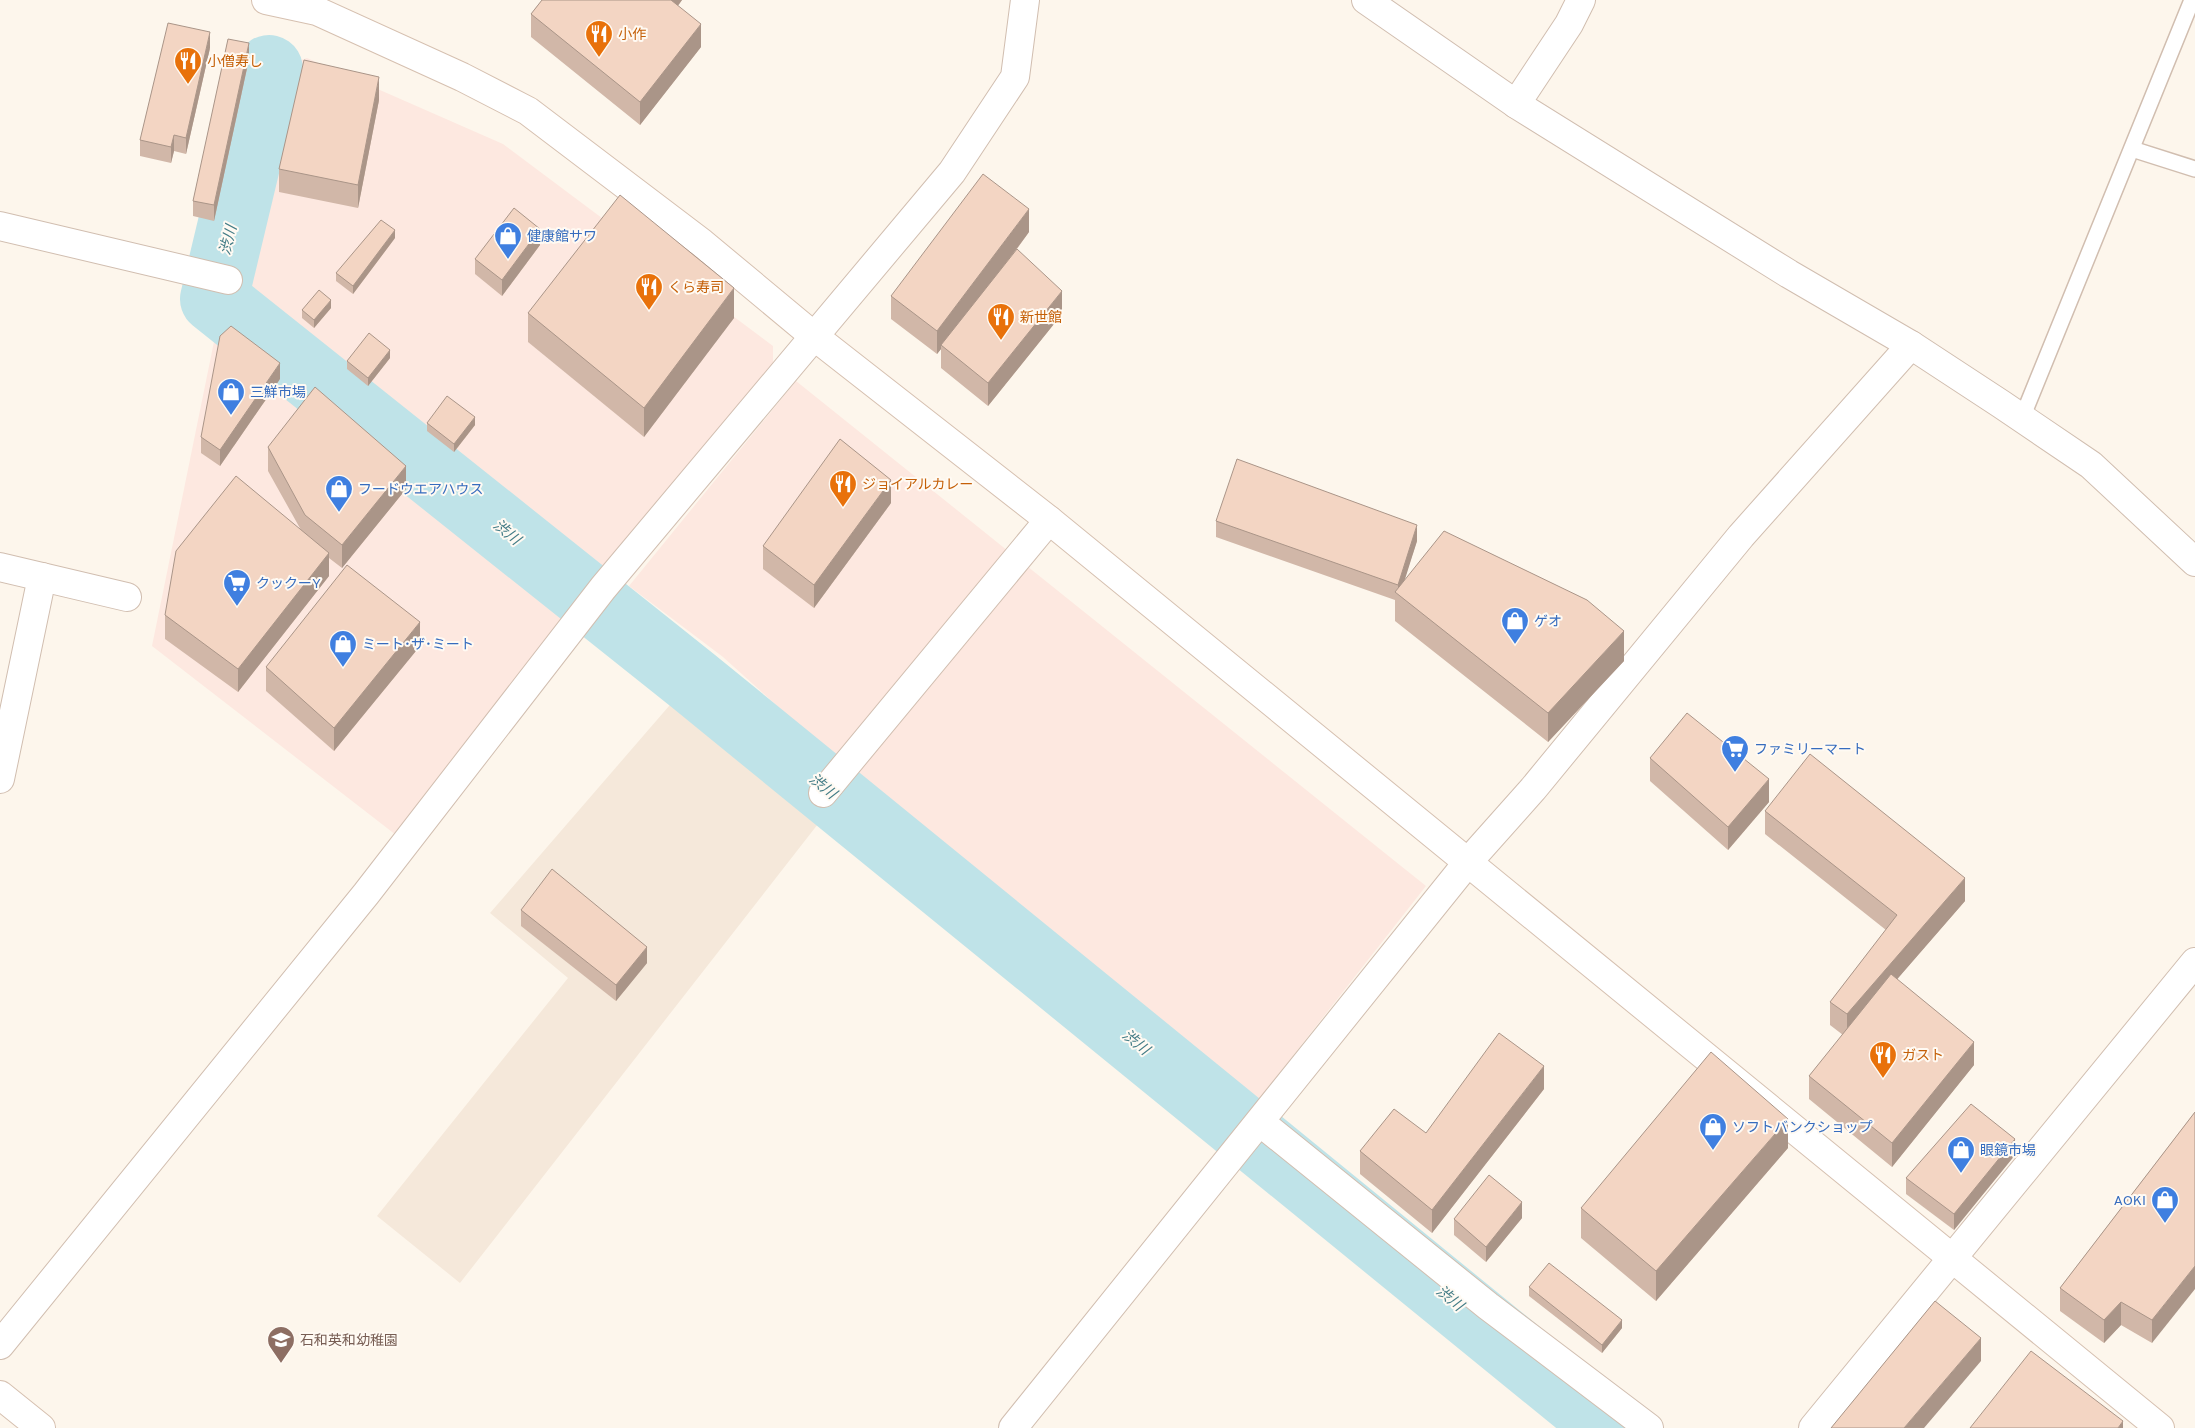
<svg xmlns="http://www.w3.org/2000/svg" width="2195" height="1428" viewBox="0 0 2195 1428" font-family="Overpass,'Noto Sans JP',sans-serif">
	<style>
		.residential { fill: #f5e8da }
		.commercial { fill: #fde8e0 }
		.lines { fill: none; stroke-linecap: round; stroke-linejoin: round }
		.river { stroke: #bfe3e8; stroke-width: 68 }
		.lane-casing { stroke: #d1beb0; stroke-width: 18 }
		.street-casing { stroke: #d1beb0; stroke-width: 30 }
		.secondary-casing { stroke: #d6c0b0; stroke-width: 30 }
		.lane { stroke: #fff; stroke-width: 15 }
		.street { stroke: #fff; stroke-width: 28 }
		.secondary { stroke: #fff; stroke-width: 28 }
		.wall { fill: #d1b7a8 }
		.shaded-wall { fill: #aa9588 }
		.building { fill: #f3d5c3; stroke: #aa9588 }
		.labels { text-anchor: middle; stroke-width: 4; stroke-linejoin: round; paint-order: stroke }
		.food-label { font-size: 14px; fill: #c56008; stroke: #fffaf3; text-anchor: start }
		.shop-label { font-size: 14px; fill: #366cbe; stroke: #fffaf3; text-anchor: start }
		.education-label { font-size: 14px; fill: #785e54; stroke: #fffaf3; text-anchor: start }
		.water-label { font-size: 15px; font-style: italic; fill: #437c86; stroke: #fffaf3 }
	</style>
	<rect width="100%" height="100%" fill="#fdf6ec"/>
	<polygon class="residential" points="682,691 832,806 460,1283 377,1216 568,978 490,913"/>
	<g class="commercial">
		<polygon points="307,58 503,144 773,346 773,371 396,835 152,646 217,327 239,286 292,63"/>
		<polygon points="796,381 1426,886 1255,1104 1045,934 854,775 723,657 629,586"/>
	</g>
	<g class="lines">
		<polyline class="river" points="269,69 214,299 692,680 1610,1428"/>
		<defs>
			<g id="lane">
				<polyline points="2132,149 2195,169"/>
				<polyline points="2022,418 2192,0"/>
			</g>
			<g id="street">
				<polyline points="1366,0 1516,104 1789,274 1911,345 2001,404 2091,465 2195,562"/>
				<polyline points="1516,104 1569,24 1581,0"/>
				<polyline points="0,226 228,280"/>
				<polyline points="0,567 127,597"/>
				<polyline points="0,779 42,577"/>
				<polyline points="823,793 1049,520"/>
				<polyline points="1260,1122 1488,1306 1649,1428"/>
				<polyline points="0,1345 366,894 603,588 952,172 1015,77 1025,0"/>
				<polyline points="1013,1428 1468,862 1533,789 1741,536 1911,345"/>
				<polyline points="1813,1428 2195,962"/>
			</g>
			<g id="secondary">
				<polyline points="266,0 317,11 462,77 528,111 702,243 815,337 1049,520 2160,1428"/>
				<polyline points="0,1395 41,1428"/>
			</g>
		</defs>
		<use href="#lane" class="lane-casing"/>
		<use href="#street" class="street-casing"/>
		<use href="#secondary" class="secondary-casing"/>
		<use href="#lane" class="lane"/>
		<use href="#street" class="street"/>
		<use href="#secondary" class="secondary"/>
	</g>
	<g class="wall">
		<polygon points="542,0 682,0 678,6 701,47 640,125 531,37 531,14"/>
		<polygon points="210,48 186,154 174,151 171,163 140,156 140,140"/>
		<polygon points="249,59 214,221 193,216 193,201"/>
		<polygon points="379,100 358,208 279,192 279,169"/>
		<polygon points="1029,232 1009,260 1062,314 988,406 941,368 941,349 937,354 891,319 891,296"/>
		<polygon points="395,238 353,294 336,281 336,273"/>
		<polygon points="540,245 502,296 475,274 475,259"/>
		<polygon points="331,308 314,328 302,318 302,310"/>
		<polygon points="528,313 734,318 644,437 528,342"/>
		<polygon points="390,358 368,386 347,369 347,361"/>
		<polygon points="280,379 220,466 201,453 201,437"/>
		<polygon points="427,423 475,425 454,452 427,431"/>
		<polygon points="268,447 406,489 342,568 329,558 329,576 238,692 165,639 165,615 301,530 268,471"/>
		<polygon points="891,503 814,608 763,569 763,546"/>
		<polygon points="1216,521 1417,541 1404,580 1624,661 1548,742 1395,621 1395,600 1216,537"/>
		<polygon points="420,646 334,751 266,691 266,667"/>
		<polygon points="1650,758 1769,802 1728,850 1650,781"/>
		<polygon points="1765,811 1965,901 1897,979 1974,1065 1892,1167 1809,1099 1809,1076 1843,1035 1830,1025 1830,1002 1886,930 1765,834"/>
		<polygon points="521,910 647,963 616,1001 521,926"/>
		<polygon points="1544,1089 1432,1233 1360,1174 1360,1151 1426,1133"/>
		<polygon points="2195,1112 2152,1343 2121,1325 2104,1343 2060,1311 2060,1288"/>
		<polygon points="1788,1148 1656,1301 1581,1238 1581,1208"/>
		<polygon points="2015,1155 1954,1230 1906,1194 1906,1178"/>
		<polygon points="1522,1218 1486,1262 1454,1235 1454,1219"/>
		<polygon points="1529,1287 1622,1328 1602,1353 1529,1296"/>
	</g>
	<g class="shaded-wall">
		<polygon points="667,0 682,0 667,20"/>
		<polygon points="701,24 701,47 640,125 640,102"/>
		<polygon points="210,32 210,48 186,154 186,138"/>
		<polygon points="249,43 249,59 214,221 214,205"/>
		<polygon points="379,77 379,100 358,208 358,185"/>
		<polygon points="174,135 174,151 171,163 171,147"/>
		<polygon points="1029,209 1029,232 943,347 941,345 941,349 937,354 937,331"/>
		<polygon points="540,229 540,245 502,296 502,280"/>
		<polygon points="395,230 395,238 353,294 353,286"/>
		<polygon points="734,288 734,318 644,437 644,408"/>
		<polygon points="1062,291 1062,314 988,406 988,383"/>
		<polygon points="331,300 331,308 314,328 314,320"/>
		<polygon points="390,350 390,358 368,386 368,378"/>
		<polygon points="280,363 280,379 220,466 220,450"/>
		<polygon points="475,417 475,425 454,452 454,444"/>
		<polygon points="406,466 406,489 342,568 342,545"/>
		<polygon points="891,480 891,503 814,608 814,585"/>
		<polygon points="1417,525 1417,541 1400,595 1398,594 1398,585"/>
		<polygon points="329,553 329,576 238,692 238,669"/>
		<polygon points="420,622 420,646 334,751 334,728"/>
		<polygon points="1624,631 1624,661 1548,742 1548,713"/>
		<polygon points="1769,779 1769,802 1728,850 1728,827"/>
		<polygon points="1965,878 1965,901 1847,1037 1847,1014"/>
		<polygon points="647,947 647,963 616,1001 616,985"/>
		<polygon points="1974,1042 1974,1065 1892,1167 1892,1143"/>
		<polygon points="1544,1066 1544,1089 1432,1233 1432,1210"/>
		<polygon points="1788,1119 1788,1148 1656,1301 1656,1271"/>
		<polygon points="2015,1139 2015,1155 1954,1230 1954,1214"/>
		<polygon points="1522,1202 1522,1218 1486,1262 1486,1247"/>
		<polygon points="2195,1266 2195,1289 2152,1343 2152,1320"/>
		<polygon points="2121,1302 2121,1325 2104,1343 2104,1320"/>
		<polygon points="1622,1320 1622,1328 1602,1353 1602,1345"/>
		<polygon points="1981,1338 1981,1361 1924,1428 1904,1428"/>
		<polygon points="2123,1421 2123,1428 2118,1428"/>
	</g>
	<g class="building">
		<polygon points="542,0 671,0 701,24 640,102 531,14"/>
		<polygon points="168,23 210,32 186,138 174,135 171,147 140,140"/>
		<polygon points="228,39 249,43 214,205 193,201"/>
		<polygon points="304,60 379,77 358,185 279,169"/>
		<polygon points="983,174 1029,209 937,331 891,296"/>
		<polygon points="620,195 734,288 644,408 528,313"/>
		<polygon points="514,208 540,229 502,280 475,259"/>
		<polygon points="381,220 395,230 353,286 336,273"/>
		<polygon points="1017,249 1062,291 988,383 941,345"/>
		<polygon points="319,290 331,300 314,320 302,310"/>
		<polygon points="231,326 280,363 220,450 201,437 220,336"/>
		<polygon points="369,333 390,350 368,378 347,361"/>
		<polygon points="315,387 406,466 342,545 305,515 268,447"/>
		<polygon points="447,396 475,417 454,444 427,423"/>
		<polygon points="840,439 891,480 814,585 763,546"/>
		<polygon points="1237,459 1417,525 1398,585 1216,521"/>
		<polygon points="236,476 329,553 238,669 165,615 176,551"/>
		<polygon points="1444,531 1587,600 1624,631 1548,713 1395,592"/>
		<polygon points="347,565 420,622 334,728 266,667"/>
		<polygon points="1687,713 1769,779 1728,827 1650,758"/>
		<polygon points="1810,754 1965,878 1847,1014 1830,1002 1897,915 1765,811"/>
		<polygon points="552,869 647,947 616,985 521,910"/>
		<polygon points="1891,974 1974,1042 1892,1143 1809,1076"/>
		<polygon points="1499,1033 1544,1066 1432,1210 1360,1151 1394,1109 1426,1133"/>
		<polygon points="1711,1052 1788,1119 1656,1271 1581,1208"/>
		<polygon points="1971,1104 2015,1139 1954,1214 1906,1178"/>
		<polygon points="2195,1112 2195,1266 2152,1320 2121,1302 2104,1320 2060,1288"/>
		<polygon points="1489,1175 1522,1202 1486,1247 1454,1219"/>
		<polygon points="1549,1263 1622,1320 1602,1345 1529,1287"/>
		<polygon points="1935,1301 1981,1338 1904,1428 1831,1428"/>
		<polygon points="2031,1351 2123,1421 2118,1428 1970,1428"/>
	</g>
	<defs>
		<symbol id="restaurant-pin" viewBox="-11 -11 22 30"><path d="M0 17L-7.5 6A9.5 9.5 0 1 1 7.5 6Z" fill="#e8710a" stroke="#fffaf3"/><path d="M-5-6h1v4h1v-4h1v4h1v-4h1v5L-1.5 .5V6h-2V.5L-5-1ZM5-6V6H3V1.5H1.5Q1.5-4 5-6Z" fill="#fff"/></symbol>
		<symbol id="shop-pin" viewBox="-11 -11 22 30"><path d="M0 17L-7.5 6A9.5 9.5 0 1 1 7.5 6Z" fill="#3f7fe0" stroke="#fffaf3"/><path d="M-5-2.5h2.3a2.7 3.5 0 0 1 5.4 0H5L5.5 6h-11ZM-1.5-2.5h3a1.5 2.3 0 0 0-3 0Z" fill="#fff"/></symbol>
		<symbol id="supermarket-pin" viewBox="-11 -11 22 30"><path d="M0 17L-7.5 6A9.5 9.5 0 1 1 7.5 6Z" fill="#3f7fe0" stroke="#fffaf3"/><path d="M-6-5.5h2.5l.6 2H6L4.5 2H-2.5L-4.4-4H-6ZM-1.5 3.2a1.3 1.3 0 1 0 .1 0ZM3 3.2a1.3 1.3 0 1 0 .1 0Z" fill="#fff"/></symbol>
		<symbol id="school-pin" viewBox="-11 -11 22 30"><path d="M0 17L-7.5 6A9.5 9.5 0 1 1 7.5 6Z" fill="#8d6e63" stroke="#fffaf3"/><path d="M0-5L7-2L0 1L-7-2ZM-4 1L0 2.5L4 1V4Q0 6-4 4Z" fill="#fff"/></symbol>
	</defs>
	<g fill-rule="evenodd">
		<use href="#restaurant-pin" x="583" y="18" width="32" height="43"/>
		<use href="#restaurant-pin" x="172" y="45" width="32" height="43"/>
		<use href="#shop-pin" x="492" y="220" width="32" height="43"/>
		<use href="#restaurant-pin" x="633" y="271" width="32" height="43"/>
		<use href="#restaurant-pin" x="985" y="301" width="32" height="43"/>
		<use href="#shop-pin" x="215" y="376" width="32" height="43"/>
		<use href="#restaurant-pin" x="827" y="468" width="32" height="43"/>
		<use href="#shop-pin" x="323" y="473" width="32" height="43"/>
		<use href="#supermarket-pin" x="221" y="567" width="32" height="43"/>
		<use href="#shop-pin" x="1499" y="605" width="32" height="43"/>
		<use href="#shop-pin" x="327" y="628" width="32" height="43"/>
		<use href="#supermarket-pin" x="1719" y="733" width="32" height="43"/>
		<use href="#restaurant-pin" x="1867" y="1039" width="32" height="43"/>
		<use href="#shop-pin" x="1697" y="1111" width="32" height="43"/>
		<use href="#shop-pin" x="1945" y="1134" width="32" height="43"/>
		<use href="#shop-pin" x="2149" y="1184" width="32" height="43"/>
		<use href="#school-pin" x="265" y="1324" width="32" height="43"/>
	</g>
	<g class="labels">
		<g class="food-label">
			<text x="618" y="39">小作</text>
			<text x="207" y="66">小僧寿し</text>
			<text x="668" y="292">くら寿司</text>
			<text x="1020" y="322">新世館</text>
			<text x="862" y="489">ジョイアルカレー</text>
			<text x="1902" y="1060">ガスト</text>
		</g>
		<g class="shop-label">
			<text x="527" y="241">健康館サワ</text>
			<text x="250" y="397">三鮮市場</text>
			<text x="358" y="494">フードウエアハウス</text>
			<text x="256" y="588">クックーY</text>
			<text x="1534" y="626">ゲオ</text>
			<text x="362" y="649">ミート･ザ･ミート</text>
			<text x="1754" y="754">ファミリーマート</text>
			<text x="1732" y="1132">ソフトバンクショップ</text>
			<text x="1980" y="1155">眼鏡市場</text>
			<text x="2146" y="1205" text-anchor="end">AOKI</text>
		</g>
		<g class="education-label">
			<text x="300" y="1345">石和英和幼稚園</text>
		</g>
		<g class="water-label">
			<text transform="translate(228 240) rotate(-76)" y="5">渋川</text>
			<text transform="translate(507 532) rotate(39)" y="5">渋川</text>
			<text transform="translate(823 786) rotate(39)" y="5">渋川</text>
			<text transform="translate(1136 1042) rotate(39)" y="5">渋川</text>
			<text transform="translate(1450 1298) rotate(39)" y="5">渋川</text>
		</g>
	</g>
</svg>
